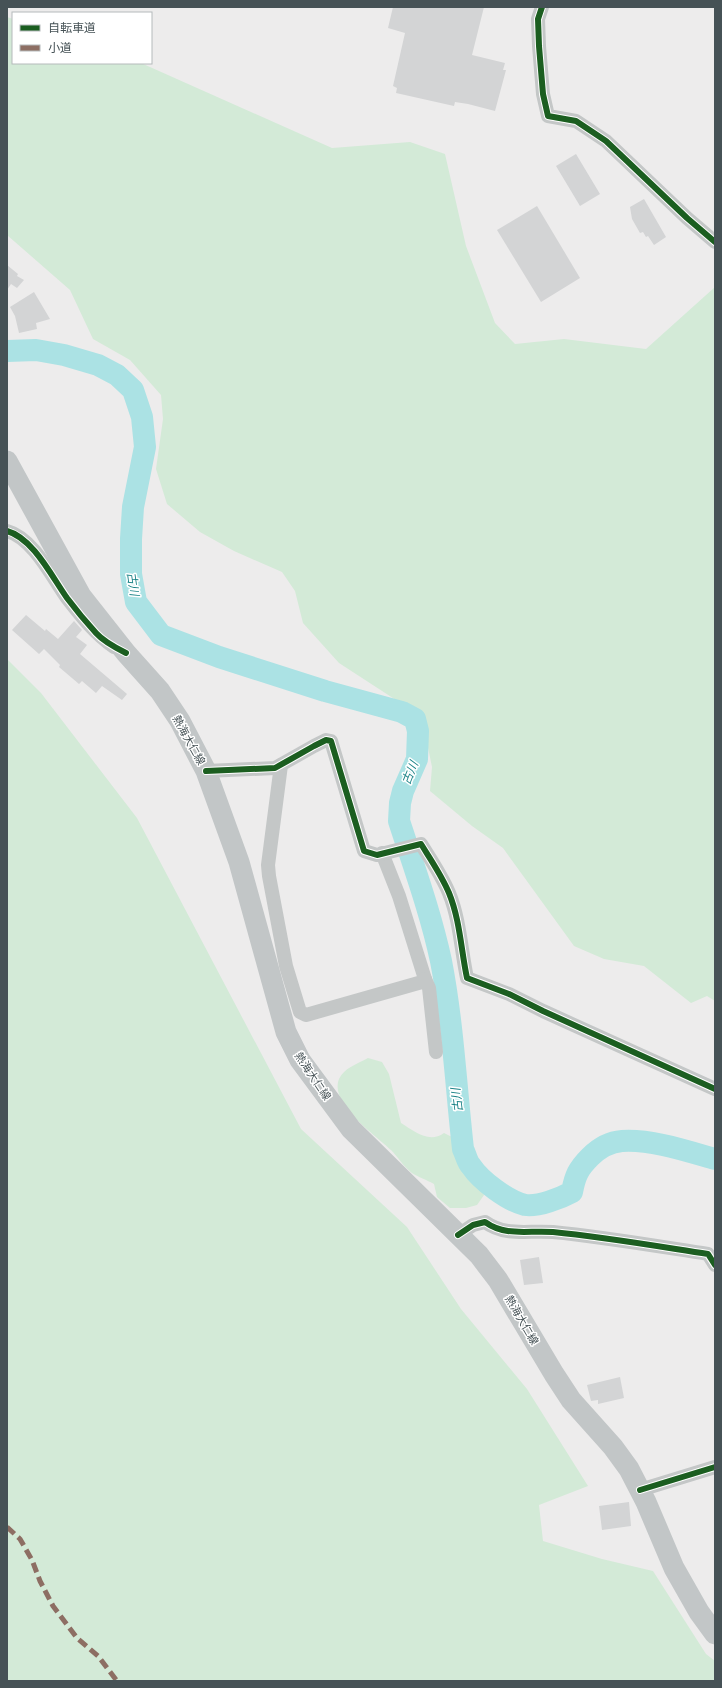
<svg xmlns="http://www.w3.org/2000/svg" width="722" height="1688" viewBox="0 0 722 1688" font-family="Signika,'Noto Sans JP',sans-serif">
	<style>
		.green { fill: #d3ead7 }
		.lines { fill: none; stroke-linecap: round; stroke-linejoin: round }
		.river { stroke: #abe2e4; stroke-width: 22 }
		.building { fill: #d3d4d5 }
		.street { stroke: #c4c7c7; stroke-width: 14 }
		.primary { stroke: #c2c6c7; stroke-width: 21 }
		.quiet { stroke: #8d6e63; stroke-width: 5; stroke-dasharray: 10 5; stroke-linecap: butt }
		.cycleway-casing { stroke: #fff; stroke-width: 8 }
		.cycleway { stroke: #1b5e20; stroke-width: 6 }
		.labels { text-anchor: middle; stroke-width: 3; stroke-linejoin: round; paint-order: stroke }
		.street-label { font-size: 11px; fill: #465256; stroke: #fff }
		.water-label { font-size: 12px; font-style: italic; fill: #1b8387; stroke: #fff }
	</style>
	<rect width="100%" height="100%" fill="#edecec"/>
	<g class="green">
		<polygon points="7,17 13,19 13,63 141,63 332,148 410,142 445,154 466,246 495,323 515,344 564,339 646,349 715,287 715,1001 707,996 691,1003 644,966 604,959 574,946 503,848 472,826 430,791 432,767 426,738 419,715 339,663 303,623 295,591 282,572 234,551 200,532 167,504 156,469 163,419 161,395 130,360 93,339 70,290 7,235"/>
		<polygon points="7,659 41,693 137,818 301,1129 407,1227 461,1309 527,1389 588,1486 539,1505 543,1541 602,1559 653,1571 706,1654 715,1661 715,1681 7,1681"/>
		<path d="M 368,1058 L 382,1062 L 389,1074 L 401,1123 C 414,1131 429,1144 444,1133 L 454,1138 L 464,1164 L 480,1184 L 484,1195 L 477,1205 L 466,1208 L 450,1208 L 437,1197 L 434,1184 C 427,1180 418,1177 412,1173 C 404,1167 398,1157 391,1150 C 377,1136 329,1104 339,1079 C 344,1068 357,1064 368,1058 Z"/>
	</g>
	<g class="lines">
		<path class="river" d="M 7,351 L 36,350 L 64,355 L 98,365 L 117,375 L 133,390 L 142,417 L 145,447 L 133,507 L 131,539 L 131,574 L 136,602 L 161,635 L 219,657 L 325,691 L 402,712 L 415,719 L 418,731 L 417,759 L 403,791 L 400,803 L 399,821 C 414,867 431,914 441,961 C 453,1023 456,1087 463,1149 C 466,1155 467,1162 471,1166 C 481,1181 508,1201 525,1205 C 538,1207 561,1198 572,1192 C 575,1176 578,1169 590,1157 C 598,1149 609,1142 622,1141 C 651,1139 687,1151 715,1159"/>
	</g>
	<g class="building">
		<polygon points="393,7 484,7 472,55 505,63 503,70 506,70 495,111 468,104 455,102 454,106 396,93 397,88 393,86 405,33 388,28"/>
		<polygon points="576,154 600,194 580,206 556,166"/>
		<polygon points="644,199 666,237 654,245 648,236 646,237 643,232 640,233 632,219 630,207"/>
		<polygon points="537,206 580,278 541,302 497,230"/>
		<polygon points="7,265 18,274 17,276 24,280 17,288 11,284 7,290"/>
		<polygon points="34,292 50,319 36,323 37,329 19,333 15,316 10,307"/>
		<polygon points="26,615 45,631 46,629 58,639 74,621 82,630 76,637 87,645 80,654 127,694 122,700 102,686 96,693 82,681 79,684 59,667 60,665 44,649 39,654 12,630"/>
		<polygon points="539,1257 543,1283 524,1285 520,1260"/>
		<polygon points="620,1377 624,1398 598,1404 598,1400 591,1401 587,1385"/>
		<polygon points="629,1502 631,1526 602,1530 599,1506"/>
	</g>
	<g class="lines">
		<g class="street">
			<polyline points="542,7 538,19 539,46 543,94 548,116 576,121 606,141 687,218 715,242"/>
			<path d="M 7,531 C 33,538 52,577 67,598 C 81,616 95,634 114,647"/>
			<polyline points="281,765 268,865 269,876 286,966 300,1012 306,1015 422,982 425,979 399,896 382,853"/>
			<path d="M 206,771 L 275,768 L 314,746 L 326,740 L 331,741 L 364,851 L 377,855 L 421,844 C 431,860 442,876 449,893 C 460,920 461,950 467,978 L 509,994 L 543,1011 L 715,1089"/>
			<polyline points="425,979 429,988 436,1052"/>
			<path d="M 458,1235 L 473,1225 L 485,1222 C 506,1237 528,1230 553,1232 C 604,1237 656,1246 708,1254 L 715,1265"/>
			<polyline points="640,1490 715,1467"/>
		</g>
		<polyline class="primary" points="7,461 81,596 126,653 160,691 180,721 206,771 239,862 286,1032 300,1060 351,1129 479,1255 498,1280 554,1374 571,1400 613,1447 629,1469 646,1502 674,1568 699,1612 715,1634"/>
		<polyline class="quiet" points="7,1527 20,1539 32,1560 40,1581 53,1606 77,1638 98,1656 117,1681"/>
		<defs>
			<g id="cycleway">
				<polyline points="542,7 538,19 539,46 543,94 548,116 576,121 606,141 687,218 715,242"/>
				<path d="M 7,531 C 33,538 52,577 67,598 C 76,610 86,622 96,633 C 104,642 116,648 126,653"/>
				<path d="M 206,771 L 275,768 L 314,746 L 326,740 L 331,741 L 364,851 L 377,855 L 421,844 C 431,860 442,876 449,893 C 460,920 461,950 467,978 L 509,994 L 543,1011 L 715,1089"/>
				<path d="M 458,1235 L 473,1225 L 485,1222 C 506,1237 528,1230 553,1232 C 604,1237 656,1246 708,1254 L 715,1265"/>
				<polyline points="640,1490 715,1467"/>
			</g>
		</defs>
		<use href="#cycleway" class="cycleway-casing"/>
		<use href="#cycleway" class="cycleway"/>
	</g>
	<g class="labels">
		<g class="street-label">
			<text transform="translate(189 740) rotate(61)" y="4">熱海大仁線</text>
			<text transform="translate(313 1076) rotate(56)" y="4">熱海大仁線</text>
			<text transform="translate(522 1320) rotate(60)" y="4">熱海大仁線</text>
		</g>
		<g class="water-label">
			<text transform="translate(133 584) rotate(82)" y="4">古川</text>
			<text transform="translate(410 773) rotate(-68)" y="4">古川</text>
			<text transform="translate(457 1100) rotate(-97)" y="4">古川</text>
		</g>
	</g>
	<rect width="722" height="1688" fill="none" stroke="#465256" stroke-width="16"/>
	<rect x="12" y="12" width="140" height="52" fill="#ffffff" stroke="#b5babb"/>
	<rect x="20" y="25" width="20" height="6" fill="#1b5e20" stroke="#b5babb"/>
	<text x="48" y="32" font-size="12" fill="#465256">自転車道</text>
	<rect x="20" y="45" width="20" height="6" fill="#8d6e63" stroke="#b5babb"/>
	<text x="48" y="52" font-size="12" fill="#465256">小道</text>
</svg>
